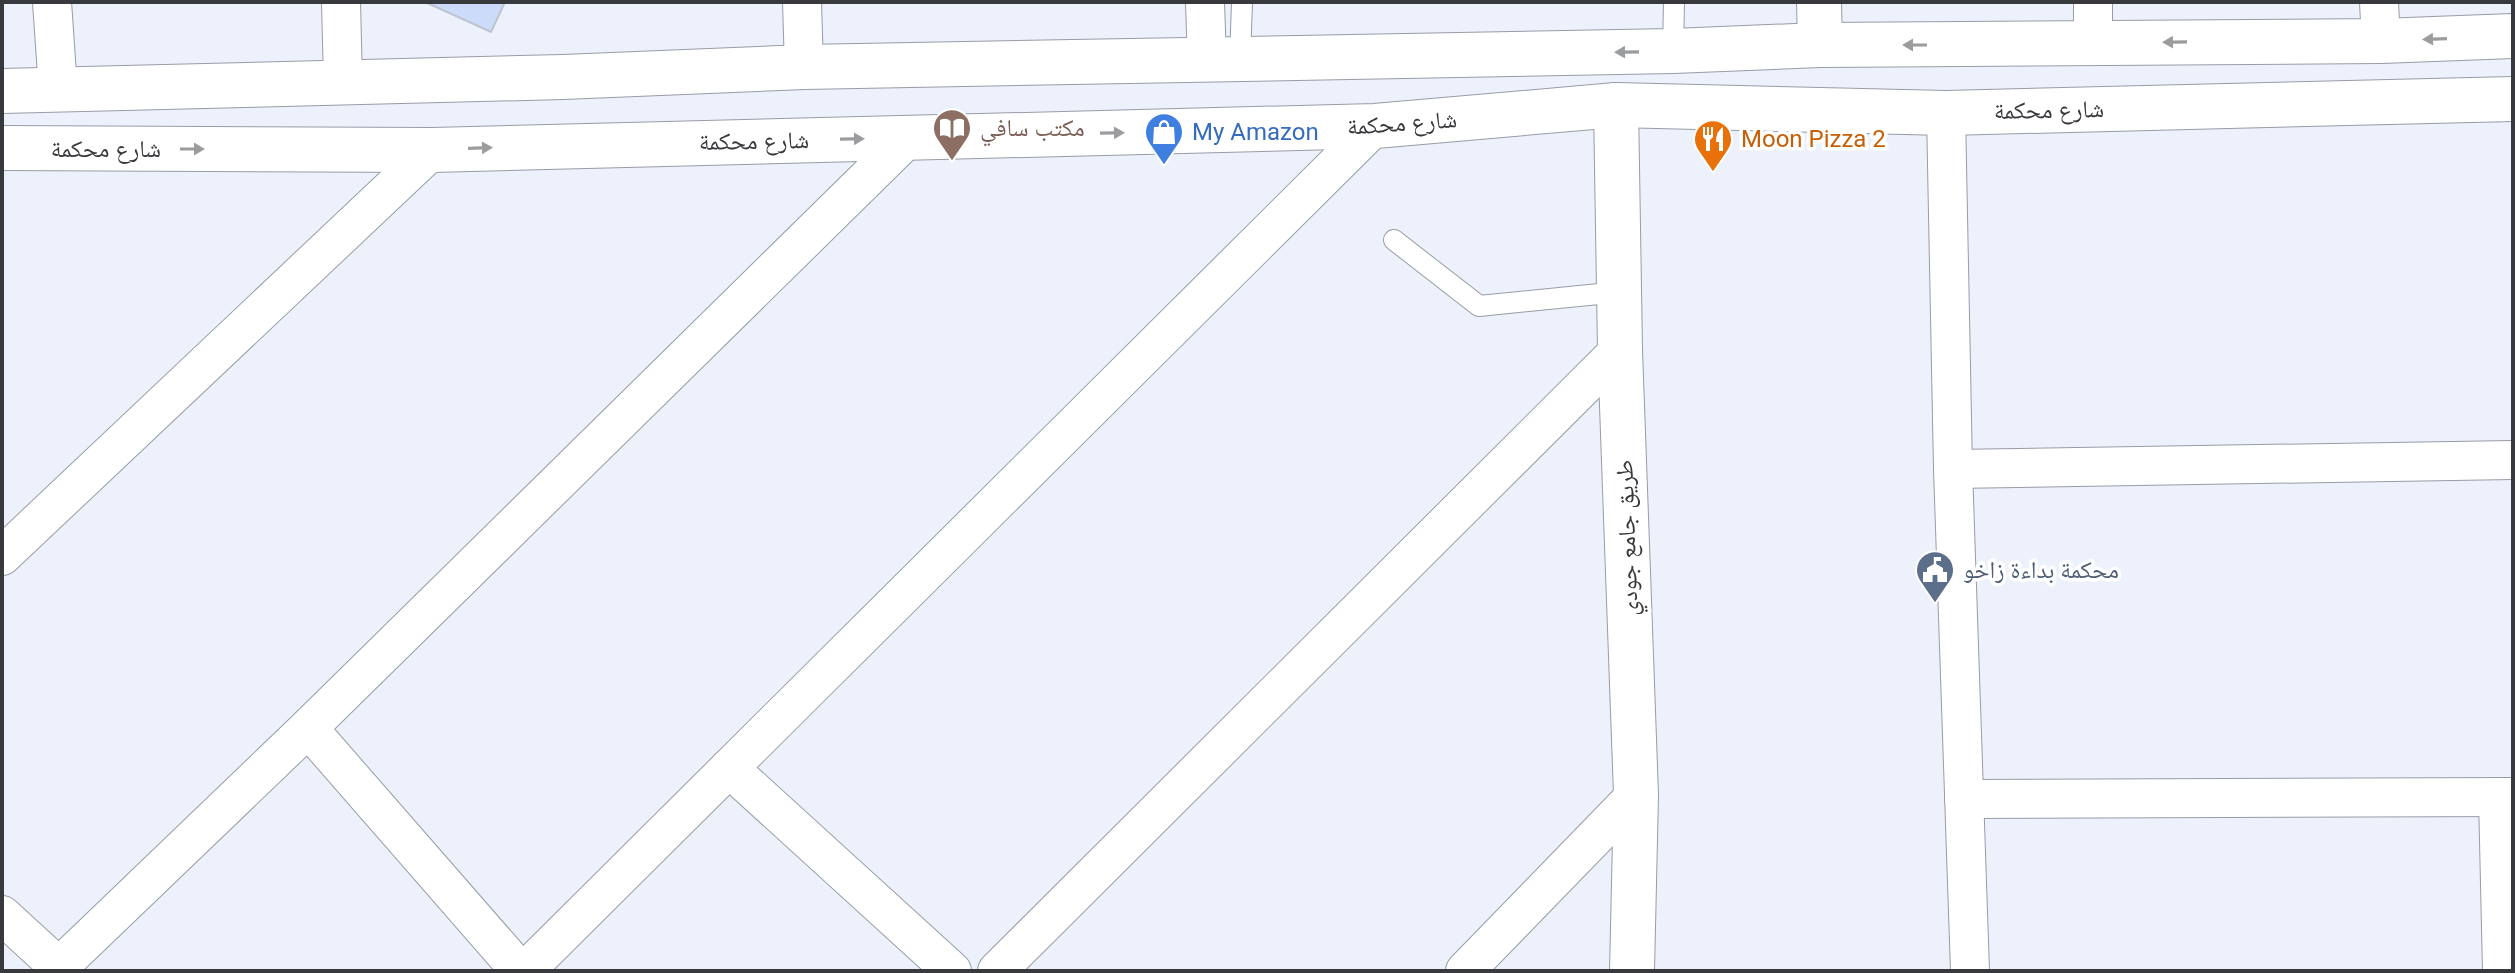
<svg xmlns="http://www.w3.org/2000/svg" width="2515" height="973" viewBox="0 0 2515 973" font-family="Roboto,'Noto Naskh Arabic',sans-serif">
	<style>
		.building { fill: #ccdbfa; stroke: #bfc3cd; stroke-width: 2 }
		.lines { fill: none; stroke-linecap: round; stroke-linejoin: round }
		.service-casing { stroke: #989ca5; stroke-width: 22 }
		.minor-casing { stroke: #989ca5; stroke-width: 40 }
		.tertiary-casing { stroke: #989ca5; stroke-width: 46 }
		.secondary-casing { stroke: #989ca5; stroke-width: 46 }
		.service { stroke: #fff; stroke-width: 20 }
		.minor { stroke: #fff; stroke-width: 38 }
		.tertiary { stroke: #fff; stroke-width: 44 }
		.secondary { stroke: #fff; stroke-width: 44 }
		.oneway { fill: #9b9c9e }
		.labels { text-anchor: middle; stroke-width: 7; stroke-linejoin: round; paint-order: stroke }
		.street-label { font-size: 24px; fill: #37393d; stroke: #fff }
		.education-label { font-size: 24px; fill: #785e54; stroke: #fff; text-anchor: start }
		.shop-label { font-size: 24px; fill: #366cbe; stroke: #fff; text-anchor: start }
		.food-label { font-size: 24px; fill: #c56008; stroke: #fff; text-anchor: start }
		.service-label { font-size: 24px; fill: #4e5e75; stroke: #fff; text-anchor: start }
	</style>
	<rect width="100%" height="100%" fill="#edf1fb"/>
	<polygon class="building" points="425,2 505,2 491,32"/>
	<g class="lines">
		<defs>
			<g id="service">
				<polyline points="1673,51 1674,2"/>
				<polyline points="1240,60 1242,2"/>
				<polyline points="1394,240 1479,306 1619,292"/>
			</g>
			<g id="minor">
				<polyline points="52,2 58,89"/>
				<polyline points="341,2 343,82"/>
				<polyline points="802,2 804,67"/>
				<polyline points="1205,2 1207,61"/>
				<polyline points="2093,2 2093,43"/>
				<polyline points="2379,2 2381,41"/>
				<polyline points="1946,113 1953,469 1970,971"/>
				<polyline points="1953,469 2513,460"/>
				<polyline points="2,556 432,150"/>
				<polyline points="308,728 520,971"/>
				<polyline points="729,768 952,971"/>
				<polyline points="2498,797 2502,971"/>
				<polyline points="1964,799 2513,797"/>
				<polyline points="2,915 63,971"/>
				<polyline points="59,967 308,728 908,138"/>
				<polyline points="525,971 1375,126"/>
				<polyline points="997,971 1620,350"/>
				<polyline points="1465,971 1636,795"/>
			</g>
			<g id="tertiary">
				<polyline points="1819,2 1820,45"/>
				<polyline points="1616,105 1620,350 1636,795 1632,971"/>
			</g>
			<g id="secondary">
				<polyline points="2,91 563,77 804,67 1673,51 1820,45 2381,41 2513,36"/>
				<polyline points="2,148 432,150 1375,126 1616,105 1946,113 2513,99"/>
			</g>
		</defs>
		<use href="#service" class="service-casing"/>
		<use href="#minor" class="minor-casing"/>
		<use href="#tertiary" class="tertiary-casing"/>
		<use href="#secondary" class="secondary-casing"/>
		<use href="#service" class="service"/>
		<use href="#minor" class="minor"/>
		<use href="#tertiary" class="tertiary"/>
		<use href="#secondary" class="secondary"/>
	</g>
	<defs><path id="oneway-solid" d="M-6-.8H1V-3.2L6.5 0L1 3.2V.8H-6Z" transform="scale(2)"/></defs>
	<g class="oneway">
		<use href="#oneway-solid" transform="translate(2435 39) rotate(178)"/>
		<use href="#oneway-solid" transform="translate(2175 42) rotate(179)"/>
		<use href="#oneway-solid" transform="translate(1915 45) rotate(180)"/>
		<use href="#oneway-solid" transform="translate(1627 52) rotate(179)"/>
		<use href="#oneway-solid" transform="translate(1112 133) rotate(-1)"/>
		<use href="#oneway-solid" transform="translate(852 139) rotate(-1)"/>
		<use href="#oneway-solid" transform="translate(480 148) rotate(-2)"/>
		<use href="#oneway-solid" transform="translate(192 149)"/>
	</g>
	<defs>
		<symbol id="library-pin" viewBox="-11 -11 22 30"><path d="M0 17L-7.5 6A9.5 9.5 0 1 1 7.5 6Z" fill="#8d6e63" stroke="#fff"/><path d="M-6-4Q-3-5.5-.7-3.5V5Q-3 3-6 4ZM6-4Q3-5.5 .7-3.5V5Q3 3 6 4Z" fill="#fff"/></symbol>
		<symbol id="shop-pin" viewBox="-11 -11 22 30"><path d="M0 17L-7.5 6A9.5 9.5 0 1 1 7.5 6Z" fill="#3f7fe0" stroke="#fff"/><path d="M-5-2.5h2.3a2.7 3.5 0 0 1 5.4 0H5L5.5 6h-11ZM-1.5-2.5h3a1.5 2.3 0 0 0-3 0Z" fill="#fff"/></symbol>
		<symbol id="restaurant-pin" viewBox="-11 -11 22 30"><path d="M0 17L-7.5 6A9.5 9.5 0 1 1 7.5 6Z" fill="#e8710a" stroke="#fff"/><path d="M-5-6h1v4h1v-4h1v4h1v-4h1v5L-1.5 .5V6h-2V.5L-5-1ZM5-6V6H3V1.5H1.5Q1.5-4 5-6Z" fill="#fff"/></symbol>
		<symbol id="civic-pin" viewBox="-11 -11 22 30"><path d="M0 17L-7.5 6A9.5 9.5 0 1 1 7.5 6Z" fill="#5c6f8a" stroke="#fff"/><path d="M-.6-6.5H3V-4.5H.6V-3L4-1V1h2V6H-6V1h2V-1L-.6-3ZM-1.2 2.5V6h2.4V2.5Z" fill="#fff"/></symbol>
	</defs>
	<g fill-rule="evenodd">
		<use href="#library-pin" x="930" y="106" width="44" height="60"/>
		<use href="#shop-pin" x="1142" y="110" width="44" height="60"/>
		<use href="#restaurant-pin" x="1691" y="117" width="44" height="60"/>
		<use href="#civic-pin" x="1913" y="548" width="44" height="60"/>
	</g>
	<g class="labels">
		<g class="street-label">
			<text transform="translate(2049 110) rotate(-1)" y="8">شارع محكمة</text>
			<text transform="translate(1402 123) rotate(-4)" y="8">شارع محكمة</text>
			<text transform="translate(754 141) rotate(-1)" y="8">شارع محكمة</text>
			<text x="106" y="157">شارع محكمة</text>
			<text transform="translate(1627 538) rotate(-92)" y="8">طريق جامع جودي</text>
		</g>
		<g class="education-label">
			<text x="980" y="136">مكتب سافي</text>
		</g>
		<g class="shop-label">
			<text x="1192" y="140">My Amazon</text>
		</g>
		<g class="food-label">
			<text x="1741" y="147">Moon Pizza 2</text>
		</g>
		<g class="service-label">
			<text x="1963" y="578">محكمة بداءة زاخو</text>
		</g>
	</g>
	<rect width="2515" height="973" fill="none" stroke="#37393d" stroke-width="8"/>
</svg>
